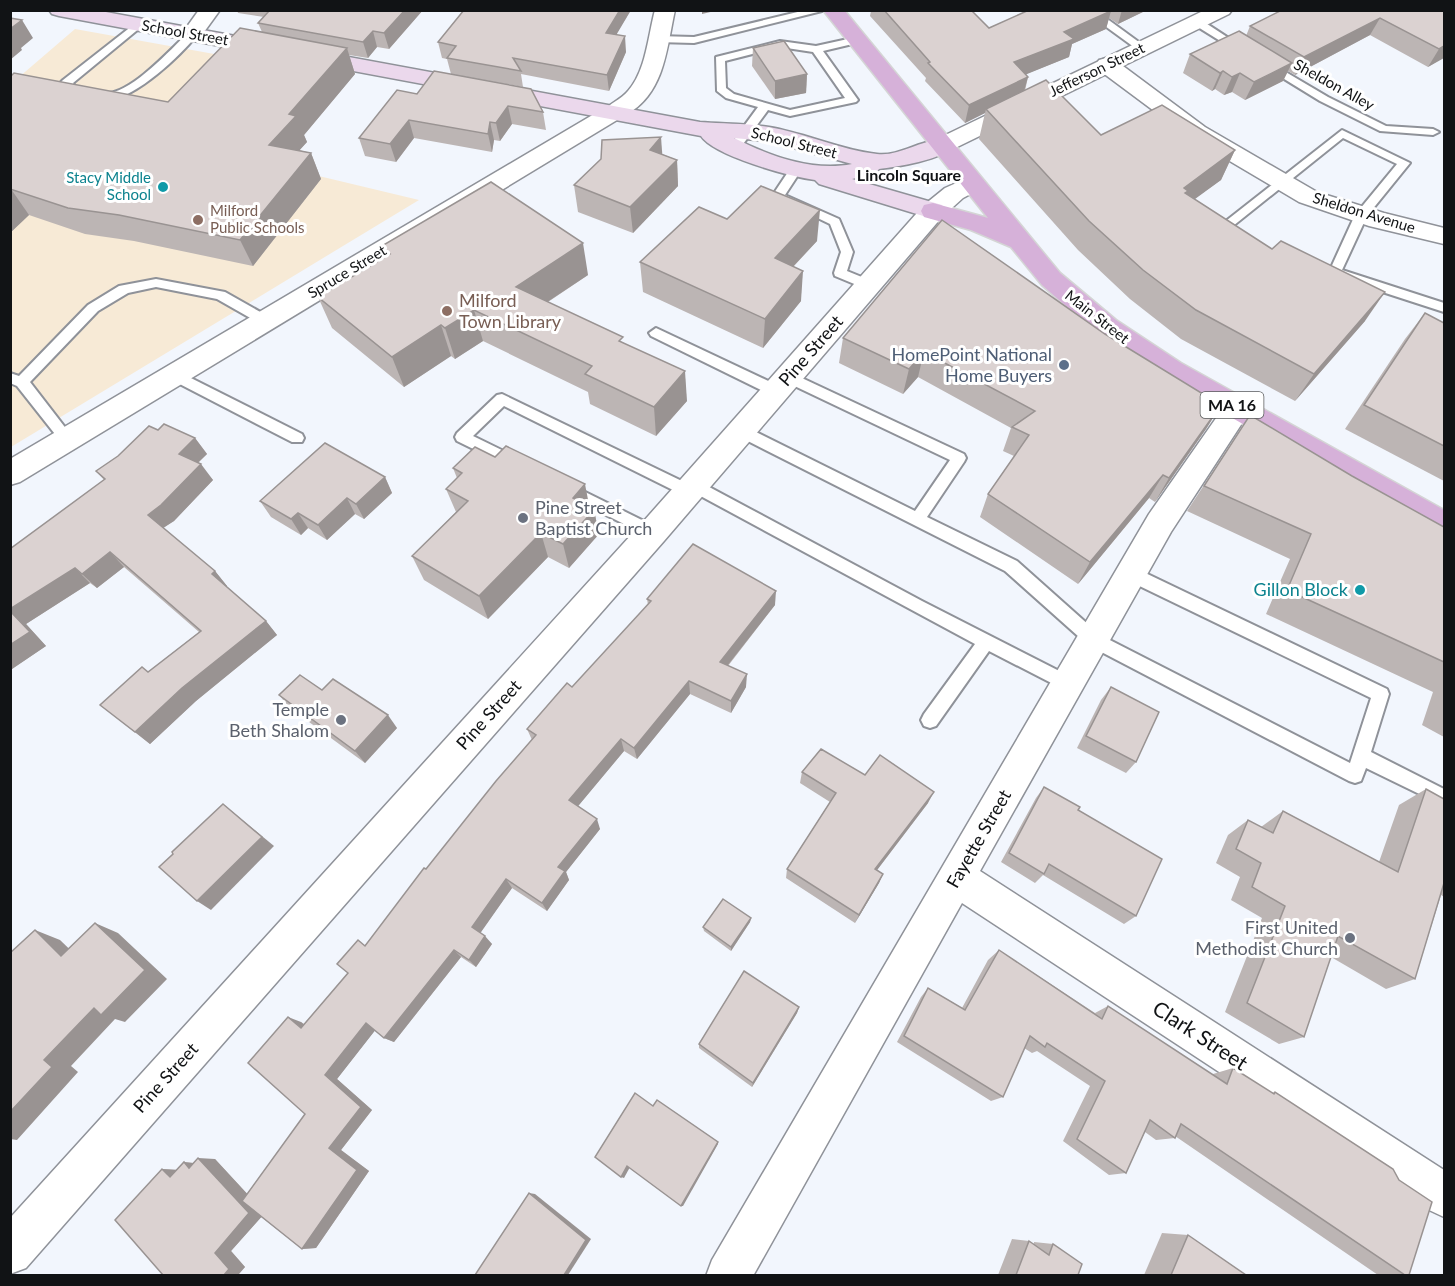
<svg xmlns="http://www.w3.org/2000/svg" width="1455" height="1286" viewBox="0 0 1455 1286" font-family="Lato,sans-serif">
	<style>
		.education { fill: #f7ead6 }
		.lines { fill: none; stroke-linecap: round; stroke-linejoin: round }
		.service-casing { stroke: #8f9299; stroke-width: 4 }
		.minor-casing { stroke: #8f9299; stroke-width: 3 }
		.tertiary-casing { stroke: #8f9299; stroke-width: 3 }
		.secondary-casing { stroke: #8f9299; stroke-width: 3 }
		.primary-casing { stroke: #d4d5d5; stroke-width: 3 }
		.service { fill: #fff; fill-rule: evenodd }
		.minor { fill: #fff; fill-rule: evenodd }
		.tertiary { fill: #fff; fill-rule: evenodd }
		.secondary { fill: #ebd8ec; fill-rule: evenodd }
		.primary { fill: #d6b1d9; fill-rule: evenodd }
		.wall { fill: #bcb5b4 }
		.shaded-wall { fill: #999392 }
		.building { fill: #dbd2d1; stroke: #999392; stroke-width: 1.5 }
		.culture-dot { fill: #0f9aa8; stroke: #fff; stroke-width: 2 }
		.education-dot { fill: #8d6e63; stroke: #fff; stroke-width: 2 }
		.service-dot { fill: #5c6f8a; stroke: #fff; stroke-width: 2 }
		.worship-dot { fill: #6b7280; stroke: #fff; stroke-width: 2 }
		.labels { text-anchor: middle; stroke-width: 6; stroke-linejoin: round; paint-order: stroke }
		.far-street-label { font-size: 15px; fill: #111315; stroke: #fff }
		.far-culture-label { font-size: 15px; fill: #0d838f; stroke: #fff; text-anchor: end }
		.far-education-label { font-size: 15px; fill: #785e54; stroke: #fff; text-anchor: start }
		.far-neighbourhood-label { font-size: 16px; font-weight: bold; fill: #111315; stroke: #fff }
		.shield { fill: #fff; stroke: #585a5b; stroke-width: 1.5 }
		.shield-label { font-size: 16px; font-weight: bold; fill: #111315 }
		.education-label { font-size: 18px; fill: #785e54; stroke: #fff; text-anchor: start }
		.street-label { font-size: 18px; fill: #111315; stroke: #fff }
		.service-label { font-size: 18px; fill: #4e5e75; stroke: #fff; text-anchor: end }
		.worship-label { font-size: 18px; fill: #5b616d; stroke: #fff; text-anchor: end }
		.culture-label { font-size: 18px; fill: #0d838f; stroke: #fff; text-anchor: end }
		.near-street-label { font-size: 21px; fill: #111315; stroke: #fff }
	</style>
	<rect width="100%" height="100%" fill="#f2f6fd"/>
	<polygon class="education" points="75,29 231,57 152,136 419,200 11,447 11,84"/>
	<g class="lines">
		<defs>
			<g id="service">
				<polygon points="806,10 826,10 694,43 657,42 652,39 657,36 694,37"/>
				<polygon points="1083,10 1095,10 1147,48 1142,51 1138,50"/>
				<polygon points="1197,19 1201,20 1247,50 1246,52 1238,52 1193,24 1192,22"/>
				<path d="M 137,22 L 141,23 L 141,27 L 73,83 L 76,88 C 87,91 98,94 109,93 C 134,90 170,50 188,33 L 197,35 C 180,56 137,97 109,100 C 95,101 81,96 68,92 L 61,82 L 63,80 Z"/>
				<path d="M 857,37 L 861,38 L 861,42 L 823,51 L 858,100 L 856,102 L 790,116 L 768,110 L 738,151 L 730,151 L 728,148 L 758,107 L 726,98 L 717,91 L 716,57 L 780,41 L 816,46 ZM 780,47 L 813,52 L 845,98 L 790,110 L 734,94 L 726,88 L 725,61 Z"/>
				<polygon points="1267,61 1328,97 1386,126 1433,129 1439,132 1433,135 1380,131 1320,101 1263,66 1262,64"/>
				<polygon points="1342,130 1410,163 1367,216 1342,270 1444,303 1444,312 1330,275 1329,272 1355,215 1397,164 1343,138 1218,238 1214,239 1208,235"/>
				<polygon points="796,165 802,169 785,195 839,219 853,252 847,271 874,282 875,285 874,288 864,288 835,276 834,273 841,252 830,224 772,196 792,166"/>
				<polygon points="156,279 225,292 271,318 273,321 266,326 261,324 217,299 156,287 128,293 98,311 30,382 74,439 72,443 62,443 17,386 10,383 10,373 19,376 88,305 119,286"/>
				<polygon points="656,328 781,387 783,391 776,396 771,395 651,336 649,333"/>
				<polygon points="175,370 302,434 304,438 302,442 292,442 170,379 168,375"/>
				<polygon points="789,372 964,454 966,458 964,462 927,517 1017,561 1100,635 1350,763 1371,698 1125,579 1123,574 1125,569 1131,567 1137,569 1387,689 1389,694 1371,752 1444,789 1444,806 1366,768 1361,781 1355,783 1349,781 1088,645 1005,571 736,435 734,431 736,427 746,427 915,511 950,460 784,381 782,377"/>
				<polygon points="502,394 686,483 693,479 698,481 922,601 1075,679 1077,684 1075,689 1069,691 1063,689 989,651 936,726 930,728 924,726 921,720 924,714 975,644 695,493 688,497 683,495 504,406 473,436 522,460 524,464 522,468 512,468 457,441 455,437 457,433 497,395"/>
				<polygon points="569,484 658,528 661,532 658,536 653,538 648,536 564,494 561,490 564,486"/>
			</g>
			<g id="minor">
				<polygon points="199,10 220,10 199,39 192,41 185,39 181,35"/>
				<path d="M 655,10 L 675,10 C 667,46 665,89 632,111 C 623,117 617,119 606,117 L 603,112 C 609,103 621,100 628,91 C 646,71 648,36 655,10 Z"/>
				<polygon points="1107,58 1115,60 1205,127 1317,192 1384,213 1444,228 1444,244 1369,226 1299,202 1189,137 1099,70 1096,65 1099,60"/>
				<polygon points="1238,397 1248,401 1252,408 1171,532 980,871 1444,1170 1444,1217 1429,1210 962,903 753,1276 706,1276 712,1260 1149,514 1228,401"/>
			</g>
			<g id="tertiary">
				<polygon points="1205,10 1232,10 1229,14 949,151 941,153 933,151 929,146 933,141"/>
				<polygon points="614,105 622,107 625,112 622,117 20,482 10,485 10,459 606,107"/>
				<polygon points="972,176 980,179 984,184 980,189 963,198 942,217 664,541 26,1268 10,1274 10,1218 642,523 924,205 945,188"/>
			</g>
			<path id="secondary" d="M 49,10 L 95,10 L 700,122 C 723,124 747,123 769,127 C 806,133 840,150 877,154 C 902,157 926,135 949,141 L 953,146 C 943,160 896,167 879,169 L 876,173 L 852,179 L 942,205 L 945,211 L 942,217 L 933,219 L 819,184 L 815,180 C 791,177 714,156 701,136 L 59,16 L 52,14 ZM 734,138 L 768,141 L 852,164 C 812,172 770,156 734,138 Z"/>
			<polygon id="primary" points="823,10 844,10 1060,273 1116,320 1181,363 1444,510 1444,536 1433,533 1161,377 1098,334 1042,285 1011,247 971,230 924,217 921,211 924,205 933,203 988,218"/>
		</defs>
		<use href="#service" class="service-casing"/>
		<use href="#minor" class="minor-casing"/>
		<use href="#tertiary" class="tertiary-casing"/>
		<use href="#secondary" class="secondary-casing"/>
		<use href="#primary" class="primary-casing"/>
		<use href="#service" class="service"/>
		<use href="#minor" class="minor"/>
		<use href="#tertiary" class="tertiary"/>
		<use href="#secondary" class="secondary"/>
		<use href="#primary" class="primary"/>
	</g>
	<g class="wall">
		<polygon points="237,10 423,10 389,49 377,47 368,58 349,55 355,74 304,135 307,142 299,150 311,153 321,179 253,266 134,241 85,234 29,215 10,233 10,77 168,102 262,32 258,23 264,17 238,13"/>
		<polygon points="460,10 631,10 616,34 626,52 609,91 521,74 523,87 451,74 447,59 442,58 438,42 462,12"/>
		<polygon points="870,10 971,10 989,28 1029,10 1147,10 1118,24 1109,18 1106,29 1072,44 1069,57 1026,74 1028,77 1025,91 1101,135 1235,150 1221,180 1194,199 1365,321 1295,401 1181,339 1130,299 1078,250 979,139 985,113 965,123 925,81 926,78 870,16 871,11"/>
		<polygon points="1444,10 1444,57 1428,67 1370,35 1295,75 1288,71 1283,81 1245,100 1232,92 1224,95 1215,89 1212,91 1183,73 1190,54 1246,36 1250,26"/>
		<polygon points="753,48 807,74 806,93 775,99 752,66"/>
		<polygon points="434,71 543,112 546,130 512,124 500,141 494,140 492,152 414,138 396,162 365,156 359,138 417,94"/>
		<polygon points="662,154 677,160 678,186 633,233 578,212 574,185"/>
		<polygon points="727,219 817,241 794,266 801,301 763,348 643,292 640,262"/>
		<polygon points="380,247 588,275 548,302 624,343 687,401 656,436 590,404 588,392 483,341 455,359 451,356 404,387 332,328 318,297 384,258"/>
		<polygon points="1425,313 1444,323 1444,481 1345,429 1405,339"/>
		<polygon points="1105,334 1221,405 1206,429 1155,502 1149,498 1078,584 980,517 988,494 1014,456 1003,451 1011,428 918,377 903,394 839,363 843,338"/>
		<polygon points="1250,415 1352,476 1444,527 1444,737 1422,725 1433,692 1266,614 1290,559 1187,511"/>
		<polygon points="158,430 195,438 207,454 198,463 213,480 174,521 163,528 215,571 227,586 226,587 266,621 277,635 196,701 150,744 100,705 148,672 199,632 124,567 97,588 90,583 26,624 46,646 12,669 10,549 104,480 96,471"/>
		<polygon points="453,468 590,507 594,510 599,534 569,568 548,557 488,619 424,580 412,556 456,512 446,489 457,478"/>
		<polygon points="385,477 392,493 364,519 355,514 327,540 308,528 301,535 271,517 260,501"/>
		<polygon points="647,599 775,605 728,666 746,687 731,713 690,694 637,759 624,751 578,806 600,829 566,872 569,880 547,911 512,888 480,933 492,944 476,967 461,957 394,1042 384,1038 375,1030 337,1079 372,1110 341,1150 369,1171 316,1248 302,1249 261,1217 231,1251 245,1267 238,1275 162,1169 177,1170 184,1162 194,1163 215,1159 247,1194 305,1114 301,1022 304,1024 348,973 365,945 532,740 527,729 572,687 648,605"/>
		<polygon points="1111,687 1136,762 1126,773 1077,748 1101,700"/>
		<polygon points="322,690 397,728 365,763 290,708 279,695"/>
		<polygon points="802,772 865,775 928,803 877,870 883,874 879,883 855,923 786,878 787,869 830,802 800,783"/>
		<polygon points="1044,787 1078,810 1136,916 1124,924 1043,875 1035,883 1001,862 1036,798"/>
		<polygon points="1426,789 1444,799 1444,897 1441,895 1415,979 1386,989 1331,957 1304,1037 1279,1044 1225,1012 1262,918 1231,900 1240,877 1216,863 1228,835 1248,820 1261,827 1283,811 1379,862 1399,805"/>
		<polygon points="751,918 750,922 731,951 704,931 703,927"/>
		<polygon points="999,950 1095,1013 1108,1006 1212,1075 1213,1074 1233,1068 1271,1093 1275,1092 1409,1275 1378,1275 1175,1136 1175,1138 1156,1140 1145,1132 1126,1173 1109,1175 1063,1141 1090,1086 1037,1051 1032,1053 1024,1048 1003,1097 991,1101 897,1042 921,997 928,988 962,1008 988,960"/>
		<polygon points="799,1007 797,1013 752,1087 699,1048 699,1044"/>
		<polygon points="1162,1233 1188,1235 1246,1275 1144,1275"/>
		<polygon points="1012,1239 1029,1241 1034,1244 1034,1242 1053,1244 1079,1275 998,1275"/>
	</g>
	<g class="shaded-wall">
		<polygon points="405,10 423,10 389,49 384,33"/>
		<polygon points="620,10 631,10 608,49 606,33"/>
		<polygon points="702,10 719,10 702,14"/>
		<polygon points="1122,10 1147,10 1118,24"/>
		<polygon points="1111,11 1106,29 1072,44 1069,57 1010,81 1014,62 1064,32"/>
		<polygon points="1380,18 1370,35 1295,75 1304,57"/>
		<polygon points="22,20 33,38 21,48 22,50 10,60 10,29"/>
		<polygon points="373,31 377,47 368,58 363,42"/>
		<polygon points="625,36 626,52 609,91 607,75"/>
		<polygon points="1444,46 1444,58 1428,67 1439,49"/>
		<polygon points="347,48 355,74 304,135 307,142 281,171 269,145 289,114"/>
		<polygon points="1292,63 1283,81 1245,100 1254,82"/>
		<polygon points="1223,71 1215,89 1212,91 1220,73"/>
		<polygon points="1240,73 1232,92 1224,95 1232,77"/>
		<polygon points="807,74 806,93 775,99 775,81"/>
		<polygon points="1028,77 1023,95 986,109 985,113 965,123 969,105"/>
		<polygon points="508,106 512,124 500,141 496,123"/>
		<polygon points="409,120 414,138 396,162 390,144"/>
		<polygon points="490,122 494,140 492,152 488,134"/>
		<polygon points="661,137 663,164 650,150"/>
		<polygon points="1235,150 1221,180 1180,210 1184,188"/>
		<polygon points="311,153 321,179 253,266 240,240"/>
		<polygon points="677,160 678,186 633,233 630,207"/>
		<polygon points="11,189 29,215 10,233"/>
		<polygon points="820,210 817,241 773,288 775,258"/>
		<polygon points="583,243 588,275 523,318 516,287"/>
		<polygon points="803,271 801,301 763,348 765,319"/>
		<polygon points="1385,292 1365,321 1295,401 1314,374"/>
		<polygon points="474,310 483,341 455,359 445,328"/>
		<polygon points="441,325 451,356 404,387 392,357"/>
		<polygon points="924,352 918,377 903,394 909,369"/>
		<polygon points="685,371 687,401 656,436 654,407"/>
		<polygon points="1221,405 1206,429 1155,502 1169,478"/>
		<polygon points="195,438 207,454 190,470 179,454"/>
		<polygon points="201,464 213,480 174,521 160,530 148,515"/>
		<polygon points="1163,475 1149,498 1078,584 1090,562"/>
		<polygon points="385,477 392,493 364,519 356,504"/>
		<polygon points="585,484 590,510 573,498"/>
		<polygon points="347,498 355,514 327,540 318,525"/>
		<polygon points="594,510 599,534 569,568 563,544"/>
		<polygon points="298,513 308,528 301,535 291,519"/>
		<polygon points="541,533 548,557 488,619 479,596"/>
		<polygon points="110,552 124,567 97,588 82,574"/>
		<polygon points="75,568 90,583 26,624 46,646 12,669 10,667 10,609"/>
		<polygon points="215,571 227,586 224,589 212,574"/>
		<polygon points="776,591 775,605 720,675 720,662"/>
		<polygon points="266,621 277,635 196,701 150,744 135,732 182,688"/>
		<polygon points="747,674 746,687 731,713 731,701"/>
		<polygon points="689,681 690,694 637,759 634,748"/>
		<polygon points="388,715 397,728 365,763 355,751"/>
		<polygon points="621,739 624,751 574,811 569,800"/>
		<polygon points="934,792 928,803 871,878 875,869"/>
		<polygon points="223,804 274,846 211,910 197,901"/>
		<polygon points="597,819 600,829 566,872 569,880 547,911 542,903 558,867"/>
		<polygon points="883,874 879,883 855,923 859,915"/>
		<polygon points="506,879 512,888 479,935 472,927"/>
		<polygon points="751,918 750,922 731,951 731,947"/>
		<polygon points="95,923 118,933 167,979 125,1022 115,1019 71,1066 78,1072 17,1140 10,1139 10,1112"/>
		<polygon points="35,930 60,940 86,965 61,956"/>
		<polygon points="485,936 492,944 476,967 469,960"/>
		<polygon points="454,950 461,957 394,1042 384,1038"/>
		<polygon points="799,1007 797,1013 752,1087 753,1083"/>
		<polygon points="288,1017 301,1022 314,1033 301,1028"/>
		<polygon points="366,1023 377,1028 337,1079 372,1110 341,1150 369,1171 316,1248 302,1249 329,1148 325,1075"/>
		<polygon points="718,1142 718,1144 683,1206 681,1206"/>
		<polygon points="198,1158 215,1159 265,1213 231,1251 245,1267 238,1275 224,1275 215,1253"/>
		<polygon points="184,1162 201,1164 189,1168"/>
		<polygon points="627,1166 630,1167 624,1178 621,1177"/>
		<polygon points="162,1169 180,1170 170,1177"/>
		<polygon points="529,1193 535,1194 591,1239 568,1275 564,1275"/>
	</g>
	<g class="building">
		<polygon points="270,10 405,10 384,33 373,31 363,42 258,23"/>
		<polygon points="464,10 620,10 606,33 625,36 607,75 513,58 521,71 447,58 456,46 438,42"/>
		<polygon points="884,10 971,10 989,28 1029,10 1111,11 1064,32 1074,39 1014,62 1028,77 969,105 928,63 930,62"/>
		<polygon points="1282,10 1444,10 1444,46 1439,49 1380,18 1304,57 1250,26"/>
		<polygon points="10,18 22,20 10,29"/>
		<polygon points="240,28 347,48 289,114 296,116 269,145 311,153 240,240 119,215 68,208 10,189 10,77 14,73 168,102"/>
		<polygon points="1239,31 1292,63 1254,82 1240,73 1232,77 1223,71 1220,73 1190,54"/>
		<polygon points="784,41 807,74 775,81 753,48"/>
		<polygon points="434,71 531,89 543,112 508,106 496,123 490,122 488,134 409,120 390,144 359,138 397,90 417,94"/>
		<polygon points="1046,80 1101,135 1162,105 1235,150 1184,188 1188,191 1185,193 1272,249 1281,241 1385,292 1314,374 1196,310 1143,270 1089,221 986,109"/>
		<polygon points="661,137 650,150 677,160 630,207 574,185 601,159 602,140"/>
		<polygon points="491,182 583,243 516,287 623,337 619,341 685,371 654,407 585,374 592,366 474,310 445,328 441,325 392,357 318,297 390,254 380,247"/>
		<polygon points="761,186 820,210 775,258 803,271 765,319 640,262 699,207 727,219"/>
		<polygon points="942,220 1105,334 1221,405 1169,478 1163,475 1090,562 988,494 1029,435 1012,427 1035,411 924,352 909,369 843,338"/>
		<polygon points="1425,313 1444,323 1444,446 1364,405"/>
		<polygon points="1250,415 1352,476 1444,527 1444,662 1287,590 1311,534 1204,486"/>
		<polygon points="164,424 195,438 179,454 201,464 161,505 148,515 215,571 212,574 266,621 182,688 135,732 100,705 142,667 148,672 201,631 110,552 82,574 75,568 10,609 10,549 105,479 96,471 118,456 149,426 158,430"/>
		<polygon points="325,443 385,477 356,504 347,498 318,525 298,513 291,519 260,501"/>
		<polygon points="506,446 585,484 573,498 594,510 563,544 541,533 479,596 412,556 468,501 446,489 462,473 453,468 475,447 495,457"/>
		<polygon points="693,544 776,591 720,662 747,674 731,701 689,681 634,748 621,739 569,800 597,819 558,867 565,871 542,903 506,879 472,927 485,936 469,960 454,950 384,1038 366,1023 325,1075 361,1107 329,1148 357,1170 302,1249 242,1201 305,1114 248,1063 288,1017 301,1028 348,973 337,964 358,940 365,946 424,868 426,869 496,781 536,735 527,729 567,683 572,687 651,601 647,599"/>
		<polygon points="10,611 30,632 10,645"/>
		<polygon points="300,675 322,690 333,679 388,715 355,751 279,695"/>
		<polygon points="1111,687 1159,712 1136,762 1086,736"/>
		<polygon points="821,749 865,775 880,755 934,792 875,869 883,874 859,915 787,869 836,793 802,772"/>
		<polygon points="1044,787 1080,807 1078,810 1162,859 1136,916 1049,864 1044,874 1009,853"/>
		<polygon points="1426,789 1444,799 1444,883 1415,979 1338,936 1304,1037 1247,1003 1285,906 1252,887 1261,863 1236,849 1248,820 1273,833 1283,811 1398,872"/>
		<polygon points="223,804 262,837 197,901 159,867 173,854 172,852"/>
		<polygon points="723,899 751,918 731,947 703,927"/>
		<polygon points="95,923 145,970 101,1015 94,1008 44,1060 52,1067 10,1112 10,953 35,930 61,956"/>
		<polygon points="999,950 1102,1019 1108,1006 1227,1084 1233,1068 1274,1094 1275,1092 1393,1169 1399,1180 1432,1202 1409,1275 1405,1275 1181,1124 1175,1138 1150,1120 1126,1173 1077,1139 1105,1081 1047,1043 1045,1047 1030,1036 1003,1097 904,1036 928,988 965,1010"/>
		<polygon points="744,971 799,1007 753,1083 699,1044"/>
		<polygon points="635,1093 653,1106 657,1100 718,1142 681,1206 627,1166 621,1177 595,1157"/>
		<polygon points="198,1158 249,1213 215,1253 229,1269 224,1275 163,1275 115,1220 162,1169 170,1177 184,1162 189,1168"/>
		<polygon points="529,1193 586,1240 564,1275 475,1275"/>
		<polygon points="1188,1235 1246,1275 1171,1275"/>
		<polygon points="1029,1241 1049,1255 1053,1244 1082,1264 1078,1275 1079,1275 1016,1275"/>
	</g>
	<g class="culture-dot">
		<circle cx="163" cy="187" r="6"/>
		<circle cx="1360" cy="590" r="6"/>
	</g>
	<g class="education-dot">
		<circle cx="198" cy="220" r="6"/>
		<circle cx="447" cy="311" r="6"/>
	</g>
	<circle class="service-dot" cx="1064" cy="365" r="6"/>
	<g class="worship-dot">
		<circle cx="523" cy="518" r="6"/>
		<circle cx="341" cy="720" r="6"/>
		<circle cx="1350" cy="938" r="6"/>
	</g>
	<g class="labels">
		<g class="far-street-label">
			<text transform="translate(185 33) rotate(10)" y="5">School Street</text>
			<text transform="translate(1097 70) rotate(-26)" y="5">Jefferson Street</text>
			<text transform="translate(1334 85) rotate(29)" y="5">Sheldon Alley</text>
			<text transform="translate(794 143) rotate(14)" y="5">School Street</text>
			<text transform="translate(1364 213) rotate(17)" y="5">Sheldon Avenue</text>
			<text transform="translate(347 272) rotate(-31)" y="5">Spruce Street</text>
			<text transform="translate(1097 317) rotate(38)" y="5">Main Street</text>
		</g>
		<g class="far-culture-label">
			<text x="151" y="183">Stacy Middle<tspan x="151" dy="17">School</tspan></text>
		</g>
		<g class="far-education-label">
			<text x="210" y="216">Milford<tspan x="210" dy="17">Public Schools</tspan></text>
		</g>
		<g class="far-neighbourhood-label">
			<text x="909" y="181">Lincoln Square</text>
		</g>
		<rect class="shield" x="1200.5" y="392" width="63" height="26" rx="4.5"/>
		<g class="shield-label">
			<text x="1232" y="411">MA 16</text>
		</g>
		<g class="education-label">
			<text x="459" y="307">Milford<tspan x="459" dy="21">Town Library</tspan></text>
		</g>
		<g class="street-label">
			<text transform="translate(811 351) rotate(-49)" y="6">Pine Street</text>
			<text transform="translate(489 715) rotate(-48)" y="6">Pine Street</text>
			<text transform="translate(979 839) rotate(-60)" y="6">Fayette Street</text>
			<text transform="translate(166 1078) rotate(-48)" y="6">Pine Street</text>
		</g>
		<g class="service-label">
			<text x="1052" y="361">HomePoint National<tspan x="1052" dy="21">Home Buyers</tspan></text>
		</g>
		<g class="worship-label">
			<text x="535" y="514" text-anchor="start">Pine Street<tspan x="535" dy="21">Baptist Church</tspan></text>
			<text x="329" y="716">Temple<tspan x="329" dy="21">Beth Shalom</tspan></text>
			<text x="1338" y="934">First United<tspan x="1338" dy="21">Methodist Church</tspan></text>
		</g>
		<g class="culture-label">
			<text x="1348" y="596">Gillon Block</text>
		</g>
		<g class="near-street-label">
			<text transform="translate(1200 1036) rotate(33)" y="7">Clark Street</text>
		</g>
	</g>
	<rect width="1455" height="1286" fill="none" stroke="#111315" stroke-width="24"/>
</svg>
